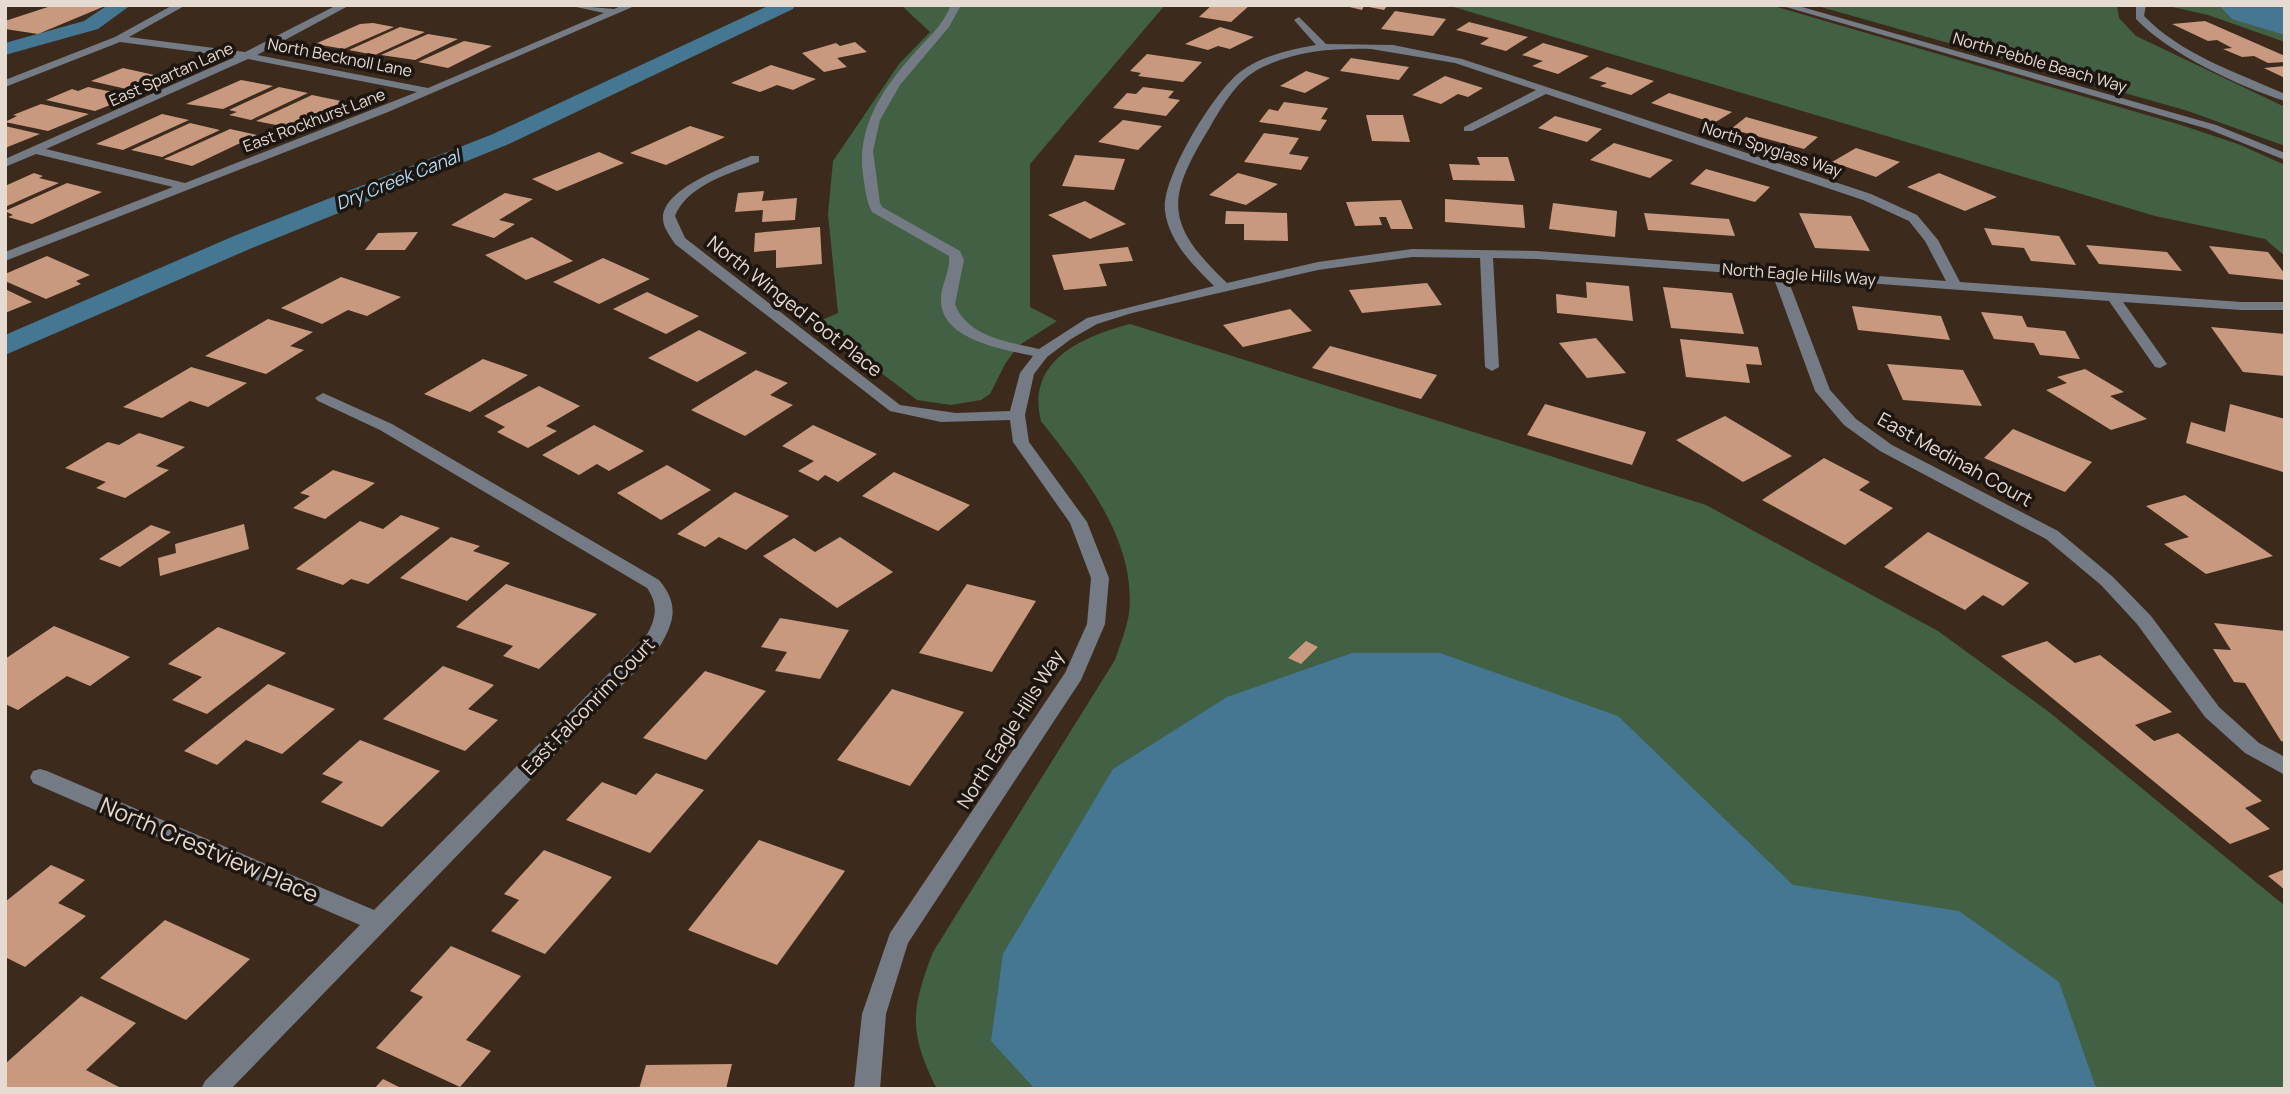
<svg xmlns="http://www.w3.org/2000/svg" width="2290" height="1094" viewBox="0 0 2290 1094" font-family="Manrope,sans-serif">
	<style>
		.green { fill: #426044 }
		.water { fill: #457792 }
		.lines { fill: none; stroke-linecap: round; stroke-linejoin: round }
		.canal { fill: #457792; fill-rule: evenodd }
		.building { fill: #c8997e }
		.minor { fill: #747b84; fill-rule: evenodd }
		.labels { text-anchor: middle; stroke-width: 7; stroke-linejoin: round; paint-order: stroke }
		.far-street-label { font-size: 16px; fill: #e6dbd1; stroke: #1d150f }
		.far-water-label { font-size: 18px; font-style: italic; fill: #b0ddf7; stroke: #1d150f }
		.street-label { font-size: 19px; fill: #e6dbd1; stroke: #1d150f }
		.near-street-label { font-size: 23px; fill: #e6dbd1; stroke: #1d150f }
	</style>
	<rect width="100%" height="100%" fill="#3c2b1c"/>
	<g class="green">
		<polygon points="901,5 1165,5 1030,164 1030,307 1057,321 1018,346 1005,364 990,394 981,400 951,405 917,400 815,323 838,313 828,214 833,161 899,64 930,32"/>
		<polygon points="1447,5 1770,5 2181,125 2238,144 2285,165 2285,256 2265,239 2155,216"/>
		<polygon points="1814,5 2117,5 2119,18 2136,36 2285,107 2285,146 2188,111"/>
		<polygon points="2285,5 2285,42 2208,15 2168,6"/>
		<path d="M 1130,324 L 1706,505 L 1938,631 L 2049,712 L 2285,906 L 2285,1089 L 937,1089 C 908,1031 911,1010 933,952 L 1115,660 C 1120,645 1127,628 1129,613 C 1137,540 1083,475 1041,421 C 1026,361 1081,337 1130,324 Z"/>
	</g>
	<g class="water">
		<polygon points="2219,5 2285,5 2285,35 2232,19"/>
		<polygon points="1352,653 1440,653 1618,716 1793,885 1959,911 2059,982 2095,1085 2100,1089 1035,1089 991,1041 1003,954 1113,769 1227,697"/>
	</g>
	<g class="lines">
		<g class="canal">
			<polygon points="108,5 131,5 98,29 5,55 5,43 84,21"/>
			<polygon points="770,5 795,5 793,9 509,144 252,248 5,355 5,335 234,236 493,134"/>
		</g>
	</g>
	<g class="building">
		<polygon points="54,5 105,6 38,34 5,29 5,21"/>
		<polygon points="1212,5 1250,5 1231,22 1199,17"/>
		<polygon points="1341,5 1388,5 1384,10 1364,6 1362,10"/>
		<polygon points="1395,11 1446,19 1433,36 1381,29"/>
		<polygon points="2205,21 2285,56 2285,62 2268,63 2254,56 2242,57 2223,49 2232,48 2217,40 2208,41 2172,24"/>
		<polygon points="1469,22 1528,37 1506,51 1480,44 1489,38 1456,30"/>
		<polygon points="373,23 394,27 344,49 315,44 360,24"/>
		<polygon points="400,27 425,32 375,55 349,50"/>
		<polygon points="1220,27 1254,37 1230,49 1218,46 1208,50 1185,44"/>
		<polygon points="428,34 458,39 415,60 381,55"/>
		<polygon points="464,41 492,46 448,68 418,62"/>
		<polygon points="855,42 867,52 837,58 847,67 824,72 802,53 836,43 840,46"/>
		<polygon points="1543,43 1589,56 1558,74 1532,66 1543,61 1522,55"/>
		<polygon points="1147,54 1202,62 1183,82 1138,76 1141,73 1130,71"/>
		<polygon points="1351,58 1409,67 1399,80 1340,71"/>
		<polygon points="771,65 816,79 793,90 777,85 760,92 731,83"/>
		<polygon points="2285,66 2285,78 2264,68"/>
		<polygon points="1607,67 1654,81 1631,95 1600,86 1607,83 1589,78"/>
		<polygon points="123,68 172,79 140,92 91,81"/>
		<polygon points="1306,71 1330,78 1305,93 1280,86"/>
		<polygon points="1445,76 1483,88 1468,97 1458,94 1441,104 1412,95"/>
		<polygon points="241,80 273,86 223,109 186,104"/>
		<polygon points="88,87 133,96 95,111 46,100 72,89 78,91"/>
		<polygon points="279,87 308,93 251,120 229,115 237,112 229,110"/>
		<polygon points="1143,87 1174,91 1168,98 1180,100 1166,116 1113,108 1127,93 1136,94"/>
		<polygon points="1669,93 1732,112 1714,123 1651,103"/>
		<polygon points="312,95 346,102 291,128 256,121"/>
		<polygon points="1284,102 1328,108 1321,119 1327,120 1320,131 1259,122 1269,109 1278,111"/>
		<polygon points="41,104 89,114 48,131 5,122 17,116 13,115"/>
		<polygon points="162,114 189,120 123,150 96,144"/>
		<polygon points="1366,115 1403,115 1410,142 1372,141"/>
		<polygon points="1555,116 1602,129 1587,142 1538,128"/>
		<polygon points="1746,117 1818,137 1804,149 1731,129"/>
		<polygon points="1123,120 1162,126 1138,150 1098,142"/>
		<polygon points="190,123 220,130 162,157 131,150"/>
		<polygon points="5,126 40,134 5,148"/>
		<polygon points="690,126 725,137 666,165 630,153"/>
		<polygon points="230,129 257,135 192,166 164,159"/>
		<polygon points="1264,133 1299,138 1289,154 1309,157 1301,170 1244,162"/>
		<polygon points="1614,143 1673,160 1650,178 1590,160"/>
		<polygon points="1856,148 1900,162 1876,177 1832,162"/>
		<polygon points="599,152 624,163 557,191 532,179"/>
		<polygon points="1075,155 1125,159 1114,190 1062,186"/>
		<polygon points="1477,157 1508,157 1515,181 1453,180 1449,164 1480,165"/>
		<polygon points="1706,169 1770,187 1755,202 1690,184"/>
		<polygon points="34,173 43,176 39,178 59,183 5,207 5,186"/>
		<polygon points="1238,173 1278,184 1246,205 1209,195"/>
		<polygon points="1939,173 1997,197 1965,211 1907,187"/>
		<polygon points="67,183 102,192 32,224 8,217 13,215 5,211"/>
		<polygon points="764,191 762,201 797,198 795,220 762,222 763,210 735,212 738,193"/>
		<polygon points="505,193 533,199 499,220 515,224 494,238 451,225"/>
		<polygon points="1445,199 1523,205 1525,228 1445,222"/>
		<polygon points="1401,200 1413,229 1391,229 1386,217 1379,217 1382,225 1355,226 1346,202"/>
		<polygon points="1085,201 1126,224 1090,239 1048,215"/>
		<polygon points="1553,203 1617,211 1615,237 1549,229"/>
		<polygon points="1226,211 1287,213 1288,241 1244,240 1244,224 1225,224"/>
		<polygon points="1644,213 1729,219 1735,236 1648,230"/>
		<polygon points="1799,213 1851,216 1870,251 1815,248"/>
		<polygon points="820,227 822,264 776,268 776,250 754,252 755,233"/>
		<polygon points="1984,228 2059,236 2076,265 2031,261 2024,248 1992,245"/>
		<polygon points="418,232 405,250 365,250 378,233"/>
		<polygon points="532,237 573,261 526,280 485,255"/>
		<polygon points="2086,245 2167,252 2182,271 2099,264"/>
		<polygon points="2209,246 2268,252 2285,274 2285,280 2229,274"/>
		<polygon points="1128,247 1133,261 1099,264 1107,286 1064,290 1052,255"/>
		<polygon points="47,256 90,275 76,281 81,284 46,299 5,281 5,274"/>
		<polygon points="603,258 650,279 599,304 553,282"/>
		<polygon points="341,277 401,297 367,316 348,310 322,324 281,308"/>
		<polygon points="1586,282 1629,286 1633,321 1557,313 1556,294 1587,298"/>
		<polygon points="1427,283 1442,305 1362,313 1349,290"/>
		<polygon points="1663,287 1732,293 1744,334 1671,328"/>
		<polygon points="5,289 32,302 5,313"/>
		<polygon points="647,292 699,316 666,334 613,309"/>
		<polygon points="1852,306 1941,316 1950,340 1858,330"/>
		<polygon points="1290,309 1312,331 1243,347 1223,325"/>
		<polygon points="1981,312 2022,316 2027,327 2065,331 2080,359 2040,355 2034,343 1994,339"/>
		<polygon points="268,319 313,332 290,346 304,350 266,374 205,356"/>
		<polygon points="2211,327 2285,334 2285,376 2243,372"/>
		<polygon points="699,330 747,353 697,382 648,358"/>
		<polygon points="1596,338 1626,373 1587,378 1559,343"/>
		<polygon points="1680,339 1758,347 1762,365 1746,364 1750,383 1686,377"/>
		<polygon points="1330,346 1437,375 1421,399 1312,368"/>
		<polygon points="483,359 528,375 470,412 424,394"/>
		<polygon points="1887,364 1963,370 1982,406 1903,400"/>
		<polygon points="191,367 247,383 208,407 190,401 162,418 123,407"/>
		<polygon points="2085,369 2124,392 2110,396 2147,419 2111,430 2046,390 2067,383 2057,377"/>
		<polygon points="756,370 788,383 770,395 793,405 745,436 691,410"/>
		<polygon points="539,386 580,406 546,426 557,431 528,448 497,432 505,427 484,416"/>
		<polygon points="1545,404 1646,432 1632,465 1527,435"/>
		<polygon points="2230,404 2285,419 2283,472 2186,443 2191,422 2225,432"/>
		<polygon points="1725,416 1792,456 1743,482 1676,440"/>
		<polygon points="594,425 644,451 609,471 597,464 579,475 542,455"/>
		<polygon points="813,425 877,454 838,482 825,475 818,481 798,471 814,461 782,446"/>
		<polygon points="2013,429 2092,462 2065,492 1984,458"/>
		<polygon points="139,433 185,447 156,466 169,470 125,498 96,488 106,482 65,468 108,442 119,445"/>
		<polygon points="1824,458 1870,482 1859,490 1893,508 1845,545 1762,500"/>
		<polygon points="667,465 711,490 661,520 617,493"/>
		<polygon points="333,470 375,483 325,519 293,508 310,496 300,493"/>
		<polygon points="894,472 970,505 938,531 862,496"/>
		<polygon points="735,492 789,516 746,550 719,537 705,547 677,534"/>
		<polygon points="2185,495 2273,556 2206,574 2164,544 2189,537 2146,506"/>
		<polygon points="401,515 440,528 368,584 351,579 343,585 296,569 360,521 383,529"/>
		<polygon points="244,524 249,549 160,576 158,558 176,553 175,544"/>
		<polygon points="151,525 171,532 120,567 99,559"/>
		<polygon points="1928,532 2029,583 2003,606 1983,595 1965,610 1884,567"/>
		<polygon points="451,537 480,546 473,551 510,563 467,601 400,578"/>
		<polygon points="840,537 893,572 837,608 763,556 794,538 815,552"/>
		<polygon points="506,584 597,614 539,669 503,656 513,646 456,627"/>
		<polygon points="967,584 1036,601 992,672 919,653"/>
		<polygon points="780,618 849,630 820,679 775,671 787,652 761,647"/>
		<polygon points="2214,623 2285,631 2285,742 2281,741 2245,683 2234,682 2213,649 2231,650"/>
		<polygon points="54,626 130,657 90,686 67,676 18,710 5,704 5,659"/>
		<polygon points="218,627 286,653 207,714 172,700 202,677 168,664"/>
		<polygon points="1306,641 1318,647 1301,664 1288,658"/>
		<polygon points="2047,641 2075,663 2100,655 2172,712 2135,725 2154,741 2178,733 2262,801 2245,808 2270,829 2230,844 2001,656"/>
		<polygon points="443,666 494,685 468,709 498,720 465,751 383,719"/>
		<polygon points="705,671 766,691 706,760 643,738"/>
		<polygon points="268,684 335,709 282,754 246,740 217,765 184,751"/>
		<polygon points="892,689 964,712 910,786 837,760"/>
		<polygon points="360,740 440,771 382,827 321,802 343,782 322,774"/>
		<polygon points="656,773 704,790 650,853 566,820 602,782 636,795"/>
		<polygon points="759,840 845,871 777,965 688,930"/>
		<polygon points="544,850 612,877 545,954 491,931 519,900 504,894"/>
		<polygon points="51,865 85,880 58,903 86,916 25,967 5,957 5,902"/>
		<polygon points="2285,869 2285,890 2268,876"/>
		<polygon points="165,920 250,959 186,1020 100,978"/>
		<polygon points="451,946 521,976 466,1040 491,1051 460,1087 376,1048 423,997 410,991"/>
		<polygon points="81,996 136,1023 86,1070 119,1087 5,1089 5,1064"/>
		<polygon points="732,1064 726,1089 639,1089 646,1065"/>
		<polygon points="383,1079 403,1089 374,1089"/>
	</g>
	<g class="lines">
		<g class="minor">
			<path d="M 173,5 L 186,5 L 129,37 L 245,52 L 337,5 L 350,5 L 257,55 L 428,88 L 604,13 L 567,5 L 614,9 L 623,5 L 637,5 L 388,112 L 5,261 L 5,252 L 173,187 L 36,154 L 5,167 L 5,159 L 235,57 L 120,42 L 5,87 L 5,80 L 115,37 ZM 248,59 L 417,92 L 185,183 L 46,149 Z"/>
			<path d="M 951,5 L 961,5 L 949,27 L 900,85 L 880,120 L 873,151 L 880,203 L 882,207 L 960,251 L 964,260 L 955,304 C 967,337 1009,342 1039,349 L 1087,318 L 1214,286 C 1193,265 1169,242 1165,211 C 1161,178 1214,92 1240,72 C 1261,56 1291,49 1316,45 L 1294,20 L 1299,17 L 1326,44 L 1393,45 L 1462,59 L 1871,194 L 1917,215 L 1938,240 L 1960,282 L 2241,302 L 2285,302 L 2285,310 L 2241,310 L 2123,302 L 2167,364 L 2160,368 L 2155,367 L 2109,301 L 1787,277 L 1830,390 L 1856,419 L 1892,445 L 2058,531 L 2113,577 L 2151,616 L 2219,707 L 2259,743 L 2285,757 L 2285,775 L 2245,753 L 2205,717 L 2137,624 L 2101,585 L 2046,539 L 1880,451 L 1844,425 L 1815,391 L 1773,276 L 1537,259 L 1493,258 L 1499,367 L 1492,371 L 1485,367 L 1480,258 L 1412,257 L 1318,270 L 1132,313 L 1097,324 L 1071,339 L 1047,357 L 1034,374 L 1025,415 L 1029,442 L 1087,522 L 1109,578 L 1105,624 L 1081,680 L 908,943 L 886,1014 L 880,1089 L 854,1089 L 862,1014 L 890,933 L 1065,673 L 1087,624 L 1091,578 L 1070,523 L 1013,442 L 1010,420 L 941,422 L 890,411 L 675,244 C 671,237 663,228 663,219 C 662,188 728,166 751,156 L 759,156 L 759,162 C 731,173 687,185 675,216 L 685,238 L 900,405 L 956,413 L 1010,411 L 1020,373 L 1033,356 C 1003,349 940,340 941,299 C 941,284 951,270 949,256 L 872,212 C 866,201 865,187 863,175 C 856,124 886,84 919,48 C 932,34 944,23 951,5 ZM 1371,49 L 1455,63 L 1536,90 L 1464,127 L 1464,131 L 1472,131 L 1546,94 L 1863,200 L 1909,221 L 1925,241 L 1946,281 L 1537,251 L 1412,249 L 1318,262 L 1227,283 C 1164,223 1166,199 1210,127 C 1222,106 1236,82 1257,70 C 1292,51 1333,48 1371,49 Z"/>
			<polygon points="1779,5 1795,5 2216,125 2285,153 2285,160 2208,129"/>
			<path d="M 2136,5 L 2146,5 L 2144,16 C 2182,55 2236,72 2285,94 L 2285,101 C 2240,87 2168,53 2136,19 Z"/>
			<path d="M 323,393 L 392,424 L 659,580 C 679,604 675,621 660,646 L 231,1089 L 201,1089 L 205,1081 L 360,925 L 33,783 L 30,777 L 33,771 L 40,769 L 47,771 L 374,910 L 646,636 C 656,619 659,605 647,588 L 380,430 L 318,401 L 315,398 Z"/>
		</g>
	</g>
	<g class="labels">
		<g class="far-street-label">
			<text transform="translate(340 57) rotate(11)" y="6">North Becknoll Lane</text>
			<text transform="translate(2040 62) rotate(16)" y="6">North Pebble Beach Way</text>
			<text transform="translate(171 74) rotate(-24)" y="6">East Spartan Lane</text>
			<text transform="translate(314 120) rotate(-21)" y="6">East Rockhurst Lane</text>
			<text transform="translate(1772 149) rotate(18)" y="6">North Spyglass Way</text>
			<text transform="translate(1799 274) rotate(4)" y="6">North Eagle Hills Way</text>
		</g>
		<g class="far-water-label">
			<text transform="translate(398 180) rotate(-22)" y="6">Dry Creek Canal</text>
		</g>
		<g class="street-label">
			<text transform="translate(795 306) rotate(38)" y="7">North Winged Foot Place</text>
			<text transform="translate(1955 459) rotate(29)" y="7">East Medinah Court</text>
			<text transform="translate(588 706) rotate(-46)" y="7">East Falconrim Court</text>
			<text transform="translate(1010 729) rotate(-58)" y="7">North Eagle Hills Way</text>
		</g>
		<g class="near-street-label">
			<text transform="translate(209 850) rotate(23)" y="8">North Crestview Place</text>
		</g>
	</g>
	<rect width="2290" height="1094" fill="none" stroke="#e6dbd1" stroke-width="14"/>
</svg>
